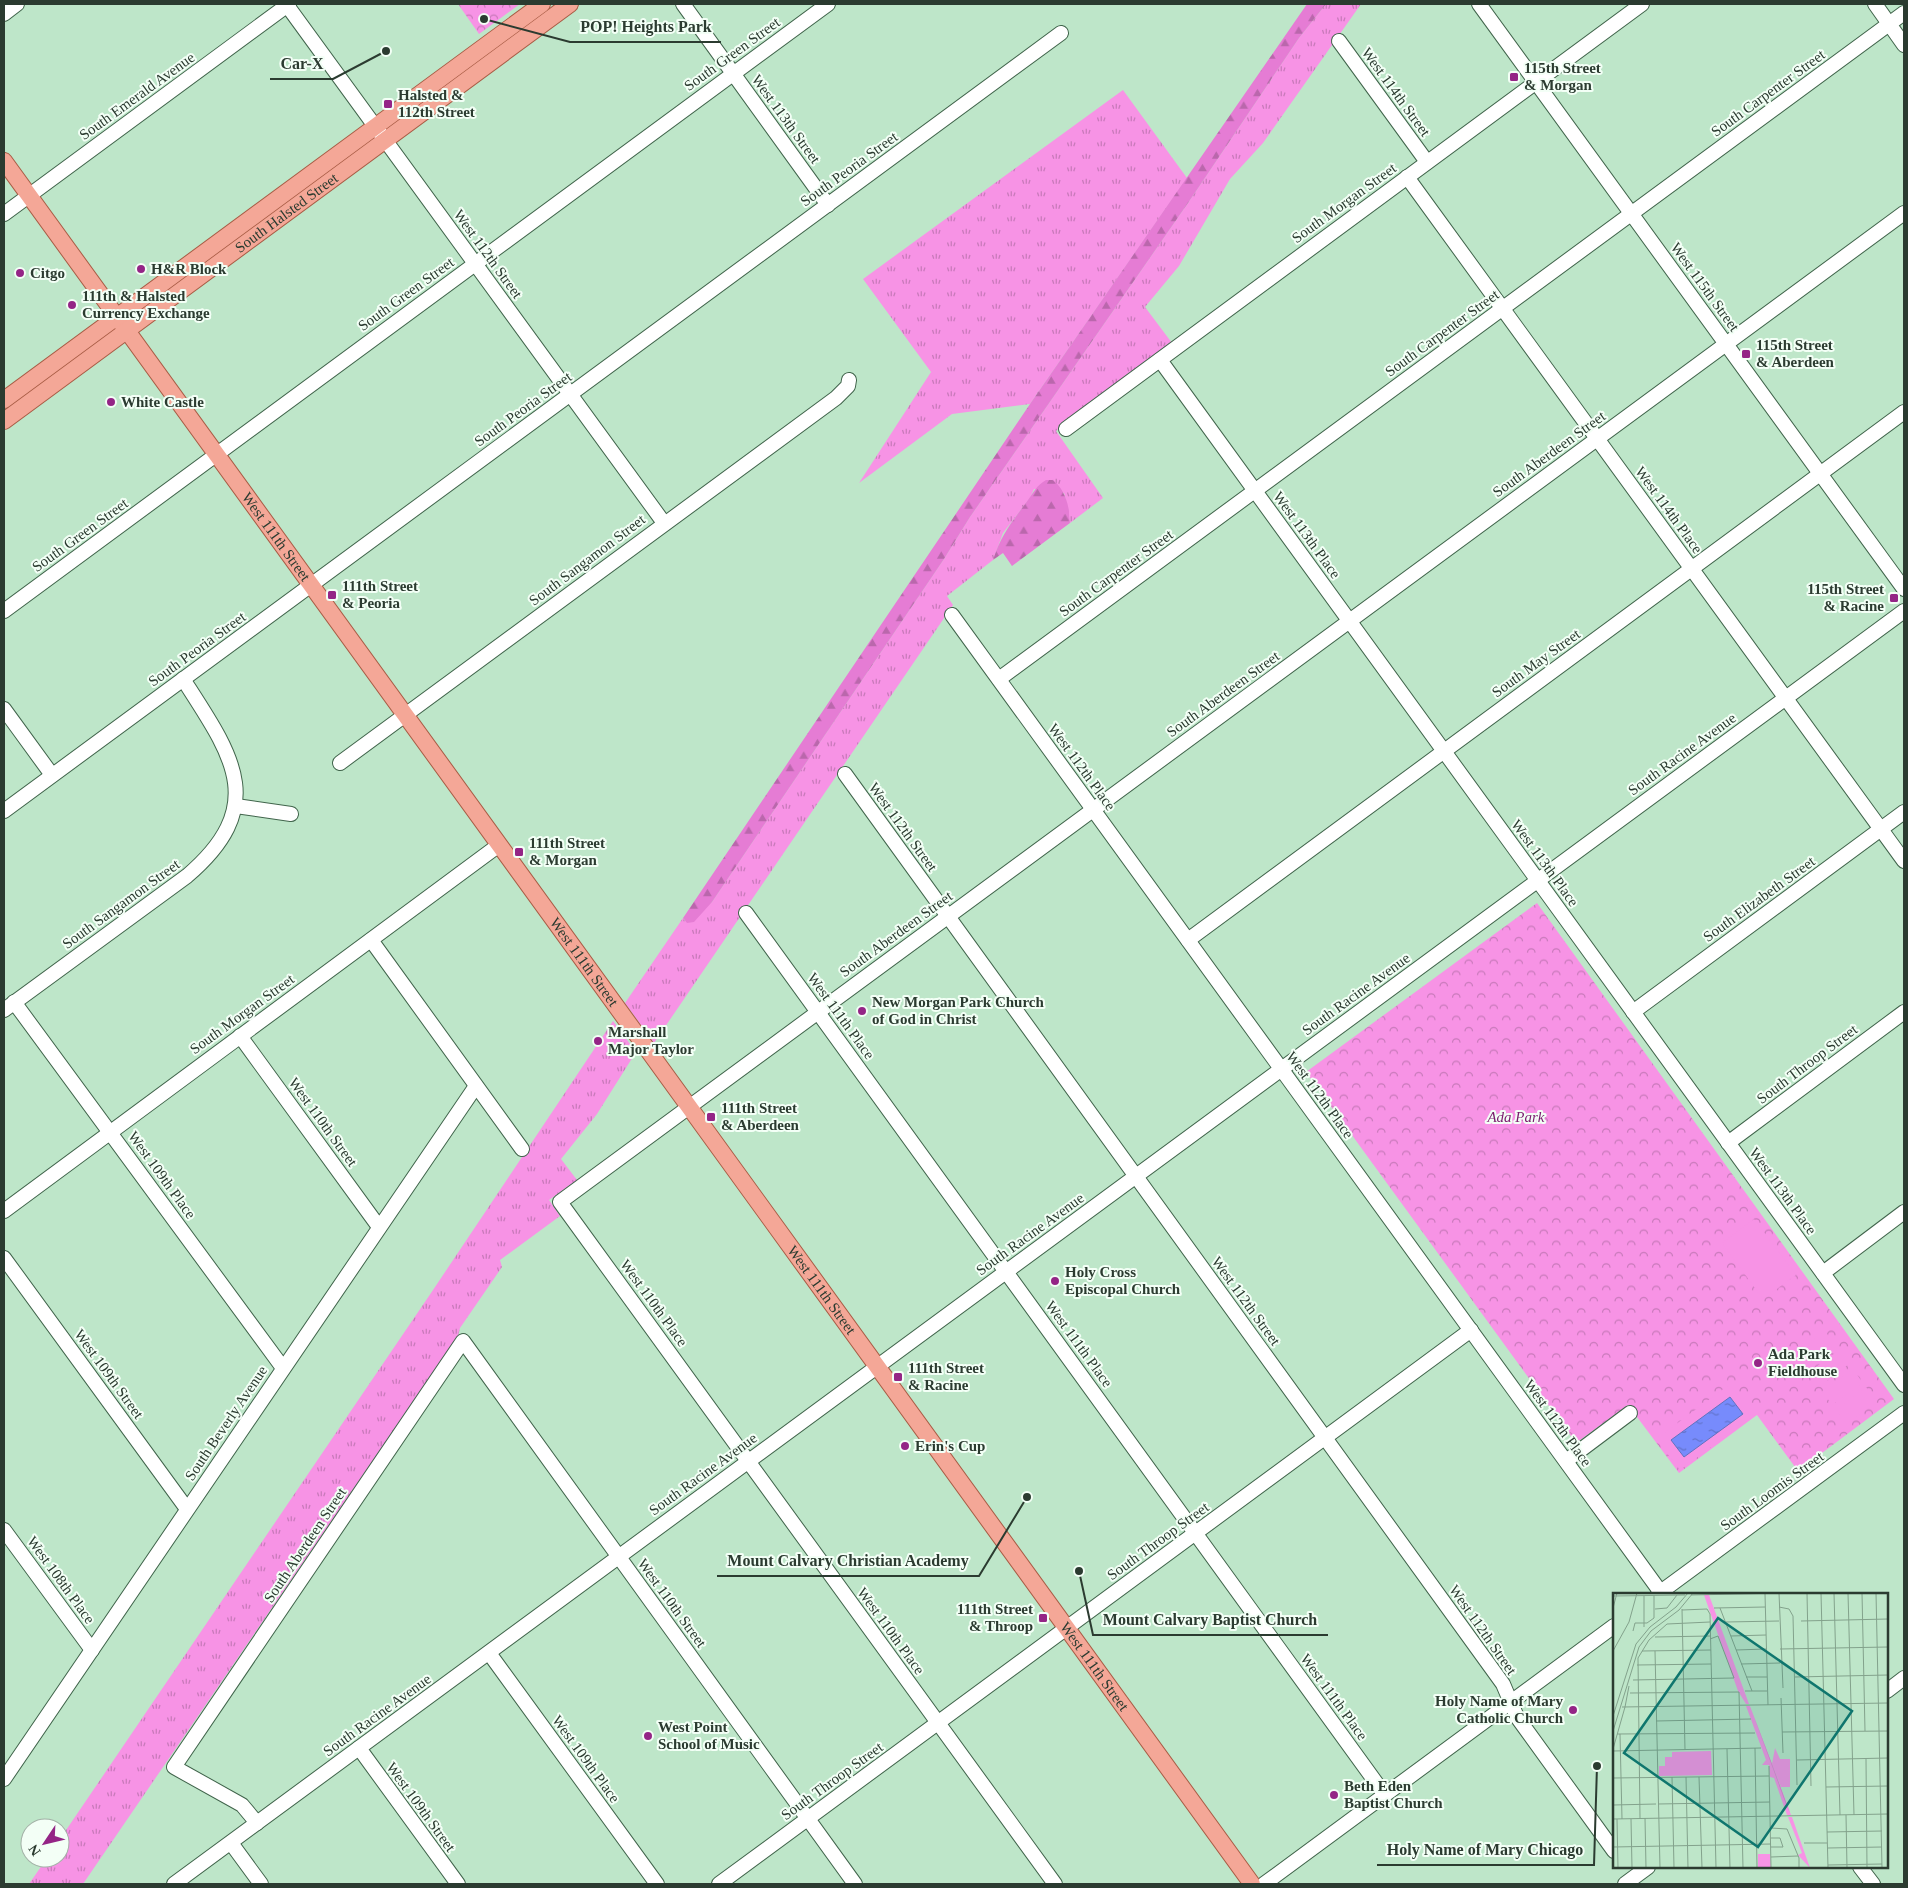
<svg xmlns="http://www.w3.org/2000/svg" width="1908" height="1888" viewBox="0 0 1908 1888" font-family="Georgia,serif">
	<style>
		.grass { fill: url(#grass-tufts) }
		.forest { fill: url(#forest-firs) }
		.park { fill: url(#park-crowns) }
		.pitch { fill: #f793e5; fill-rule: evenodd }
		.water { fill: url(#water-ripples); stroke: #6073bf }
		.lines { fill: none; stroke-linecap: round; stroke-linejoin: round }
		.minor-casing { stroke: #40644b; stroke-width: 16 }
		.major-casing { stroke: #a85c45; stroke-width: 18 }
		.minor { stroke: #fff; stroke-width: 14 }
		.major { stroke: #f4a797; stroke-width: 16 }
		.poi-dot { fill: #942586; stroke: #f3fff6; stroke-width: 2 }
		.labels { text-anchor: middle; stroke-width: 4; stroke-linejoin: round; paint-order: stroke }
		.street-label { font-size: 15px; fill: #2b3b30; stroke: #f3fff6 }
		.poi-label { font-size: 15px; font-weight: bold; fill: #2b3b30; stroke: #f3fff6; text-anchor: start }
		.park-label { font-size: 15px; font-style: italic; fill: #7a1b6e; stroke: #f3fff6 }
		.inset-road { fill: none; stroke: #83a28c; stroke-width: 1 }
		.view { fill: #0f766e; fill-opacity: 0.15; stroke: #0f766e; stroke-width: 2.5 }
		.inset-edge { fill: none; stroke: #2b3b30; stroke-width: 2.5 }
		.leader { fill: none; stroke: #2b3b30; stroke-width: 2 }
		.callout-dot { fill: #2b3b30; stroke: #f3fff6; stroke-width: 2 }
		.callout-label { font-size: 16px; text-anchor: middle; font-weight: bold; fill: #2b3b30; stroke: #f3fff6; stroke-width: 4; stroke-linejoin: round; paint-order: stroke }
	</style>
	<defs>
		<pattern id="grass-tufts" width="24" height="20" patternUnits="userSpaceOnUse" patternTransform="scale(1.25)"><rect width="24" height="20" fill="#f793e5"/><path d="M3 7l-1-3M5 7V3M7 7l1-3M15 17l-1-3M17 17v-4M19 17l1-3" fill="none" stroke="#c879ba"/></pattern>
		<pattern id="forest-firs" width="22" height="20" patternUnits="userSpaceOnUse" patternTransform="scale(1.25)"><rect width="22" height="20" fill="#e57cd4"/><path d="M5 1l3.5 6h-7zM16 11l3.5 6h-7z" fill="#ba67ac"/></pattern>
		<pattern id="park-crowns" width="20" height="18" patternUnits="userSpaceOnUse" patternTransform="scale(1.25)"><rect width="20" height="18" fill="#f793e5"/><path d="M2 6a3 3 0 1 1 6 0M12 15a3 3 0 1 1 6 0" fill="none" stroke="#c879ba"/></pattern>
		<pattern id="water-ripples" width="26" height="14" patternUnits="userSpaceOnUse" patternTransform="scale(1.25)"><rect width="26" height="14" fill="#778bfc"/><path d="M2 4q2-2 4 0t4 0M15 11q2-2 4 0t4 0" fill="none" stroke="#6273cc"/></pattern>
	</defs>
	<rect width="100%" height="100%" fill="#bee6c9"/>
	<g class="grass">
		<polygon points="1326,4 1361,4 1263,143 1230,179 1179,266 1145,307 1172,343 1056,431 1103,498 1070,523 1068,517 1069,512 1064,493 1034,489 1030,498 1003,533 993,560 947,596 953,605 654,1043 625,1003 683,918 685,921 712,902 944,559 970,517 1188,203 1299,38"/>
		<polygon points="1123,90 1187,178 1030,404 952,414 859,483 931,372 863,279"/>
		<polygon points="613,1021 636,1052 597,1114 561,1159 577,1180 549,1200 560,1216 500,1260 502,1267 460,1328 458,1336 83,1884 29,1884 47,1858 60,1858 60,1839 431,1293"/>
	</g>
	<g class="forest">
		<polygon points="1307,4 1326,4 1299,38 1188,203 970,517 944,559 712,902 694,922 687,923 683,918 1030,404"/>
		<path d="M 1046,480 L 1052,480 C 1061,484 1068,501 1069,511 C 1069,515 1069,518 1070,523 L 1012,566 L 1003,553 L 993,560 C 1002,533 1012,522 1028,500 C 1034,492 1036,486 1046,480 Z"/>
	</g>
	<g class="park">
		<polygon points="458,4 520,4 479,34"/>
		<polygon points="1537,903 1894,1399 1798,1471 1757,1415 1679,1473 1628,1405 1576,1443 1306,1072"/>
	</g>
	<g class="pitch">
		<polygon points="1754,1219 1796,1275 1763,1299 1722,1243"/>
		<polygon points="1825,1331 1835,1345 1805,1367 1794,1353"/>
		<polygon points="1839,1350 1849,1364 1819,1387 1809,1372"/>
		<polygon points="1853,1369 1863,1383 1832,1405 1822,1391"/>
		<path d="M 1730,1384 L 1753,1416 L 1680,1470 L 1656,1439 ZM 1730,1397 L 1743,1414 L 1684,1457 Z"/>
		<polygon points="1866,1387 1877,1402 1846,1424 1836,1410"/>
	</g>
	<polygon class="water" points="1730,1397 1743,1414 1684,1457 1671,1440"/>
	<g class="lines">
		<defs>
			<g id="minor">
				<polyline points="286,4 664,523"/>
				<polyline points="683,4 828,205"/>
				<polyline points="1479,4 1904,589"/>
				<polyline points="1875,4 1904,45"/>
				<polyline points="4,14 17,4"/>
				<polyline points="1339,41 1427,162"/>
				<polyline points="1407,177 1904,861"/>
				<polyline points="4,214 289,4"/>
				<polyline points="1160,360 1904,1385"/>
				<polyline points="1066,429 1642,4"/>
				<polyline points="4,611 828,4"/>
				<polyline points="952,615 1662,1594"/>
				<polyline points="999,679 1904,13"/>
				<polyline points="4,709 52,775"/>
				<polyline points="340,763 836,398 848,386 849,380"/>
				<polyline points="845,774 1503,1684 1517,1717 1614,1851"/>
				<polyline points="236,806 291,814"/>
				<polyline points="4,811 1061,33"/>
				<polyline points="746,913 1385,1795"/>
				<polyline points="371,940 522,1149"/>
				<polyline points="1188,940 1904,412"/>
				<polyline points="14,1002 283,1368"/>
				<path d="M 4,1010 L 187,876 C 270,805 232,755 183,679"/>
				<polyline points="1633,1012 1904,812"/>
				<polyline points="240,1036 379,1227"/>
				<polyline points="1728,1143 1904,1012"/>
				<polyline points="4,1211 499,845"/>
				<polyline points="4,1258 187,1509"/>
				<polyline points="1823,1273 1904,1212"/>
				<polyline points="1566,1461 1630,1413"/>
				<polyline points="4,1530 92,1650"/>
				<polyline points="1658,1594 1904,1413"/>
				<polyline points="489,1653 657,1884"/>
				<polyline points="1887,1691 1904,1678"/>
				<polyline points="359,1748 458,1884"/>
				<polyline points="4,1779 476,1086"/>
				<polyline points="257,1823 242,1805 174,1767 463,1341 855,1884"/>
				<polyline points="231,1843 261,1884"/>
				<polyline points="1860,1867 1873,1884"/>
				<polyline points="174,1884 1904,611"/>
				<polyline points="719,1884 1471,1330"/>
				<polyline points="1055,1884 560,1202 1904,213"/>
				<polyline points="1264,1884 1614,1626"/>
				<polyline points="1625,1884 1648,1867"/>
			</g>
			<g id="major">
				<path id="s1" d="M 4,161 L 1252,1884"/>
				<polyline points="4,400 542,4"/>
				<path id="s2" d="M 4,421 L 570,4"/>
			</g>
		</defs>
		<use href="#minor" class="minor-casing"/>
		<use href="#major" class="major-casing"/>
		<use href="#minor" class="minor"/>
		<use href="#major" class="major"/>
	</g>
	<g class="poi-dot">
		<rect x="1509" y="72" width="10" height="10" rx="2.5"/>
		<rect x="383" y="99" width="10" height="10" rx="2.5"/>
		<circle cx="141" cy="269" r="5"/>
		<circle cx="20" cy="273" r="5"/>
		<circle cx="72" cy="305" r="5"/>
		<rect x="1741" y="349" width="10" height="10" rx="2.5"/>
		<circle cx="111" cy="402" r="5"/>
		<rect x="327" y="590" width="10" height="10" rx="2.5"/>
		<rect x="1889" y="593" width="10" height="10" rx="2.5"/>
		<rect x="514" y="847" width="10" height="10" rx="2.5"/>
		<circle cx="862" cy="1011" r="5"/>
		<circle cx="598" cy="1041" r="5"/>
		<rect x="706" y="1112" width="10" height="10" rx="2.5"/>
		<circle cx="1055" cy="1281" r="5"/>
		<circle cx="1758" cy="1363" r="5"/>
		<rect x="893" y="1372" width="10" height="10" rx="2.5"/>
		<circle cx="905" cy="1446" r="5"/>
		<rect x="1038" y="1613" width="10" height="10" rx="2.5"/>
		<circle cx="1573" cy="1710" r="5"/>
		<circle cx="648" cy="1736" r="5"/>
		<circle cx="1334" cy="1795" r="5"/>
	</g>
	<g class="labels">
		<g class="street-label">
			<text transform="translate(732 54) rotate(-36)" y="5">South Green Street</text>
			<text transform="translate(1396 92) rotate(54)" y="5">West 114th Street</text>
			<text transform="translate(1768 93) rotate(-36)" y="5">South Carpenter Street</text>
			<text transform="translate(137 96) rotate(-36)" y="5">South Emerald Avenue</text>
			<text transform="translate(786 119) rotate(54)" y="5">West 113th Street</text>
			<text transform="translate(849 169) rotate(-36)" y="5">South Peoria Street</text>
			<text transform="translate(1344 203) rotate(-36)" y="5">South Morgan Street</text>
			<text dy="5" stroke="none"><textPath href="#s2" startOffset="351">South Halsted Street</textPath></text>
			<text transform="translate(488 254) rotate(54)" y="5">West 112th Street</text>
			<text transform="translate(1705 287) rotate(54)" y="5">West 115th Street</text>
			<text transform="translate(406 294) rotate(-36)" y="5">South Green Street</text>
			<text transform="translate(1442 333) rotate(-36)" y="5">South Carpenter Street</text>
			<text transform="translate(523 409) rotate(-36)" y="5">South Peoria Street</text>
			<text transform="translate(1549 454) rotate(-36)" y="5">South Aberdeen Street</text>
			<text transform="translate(1669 510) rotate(54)" y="5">West 114th Place</text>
			<text transform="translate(80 535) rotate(-36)" y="5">South Green Street</text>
			<text transform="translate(1307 535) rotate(54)" y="5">West 113th Place</text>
			<text dy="5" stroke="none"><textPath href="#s1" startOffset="464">West 111th Street</textPath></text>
			<text transform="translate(587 560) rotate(-37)" y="5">South Sangamon Street</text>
			<text transform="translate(1116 573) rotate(-36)" y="5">South Carpenter Street</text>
			<text transform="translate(197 649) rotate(-36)" y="5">South Peoria Street</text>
			<text transform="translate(1536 663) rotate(-36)" y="5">South May Street</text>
			<text transform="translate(1223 694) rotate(-36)" y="5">South Aberdeen Street</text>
			<text transform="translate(1682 754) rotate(-36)" y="5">South Racine Avenue</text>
			<text transform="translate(1082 767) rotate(54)" y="5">West 112th Place</text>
			<text transform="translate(903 827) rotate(54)" y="5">West 112th Street</text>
			<text transform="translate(1545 863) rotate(54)" y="5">West 113th Place</text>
			<text transform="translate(1759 899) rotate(-36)" y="5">South Elizabeth Street</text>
			<text transform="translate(121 904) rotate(-36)" y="5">South Sangamon Street</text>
			<text transform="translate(896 934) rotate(-36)" y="5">South Aberdeen Street</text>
			<text dy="5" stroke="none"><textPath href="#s1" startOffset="989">West 111th Street</textPath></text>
			<text transform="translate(1356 994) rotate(-36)" y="5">South Racine Avenue</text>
			<text transform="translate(242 1014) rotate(-36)" y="5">South Morgan Street</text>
			<text transform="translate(841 1016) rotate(54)" y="5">West 111th Place</text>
			<text transform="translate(1807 1064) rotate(-37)" y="5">South Throop Street</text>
			<text transform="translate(1320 1095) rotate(54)" y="5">West 112th Place</text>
			<text transform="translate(323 1122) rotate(54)" y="5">West 110th Street</text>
			<text transform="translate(162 1175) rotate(54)" y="5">West 109th Place</text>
			<text transform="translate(1783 1191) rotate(54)" y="5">West 113th Place</text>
			<text transform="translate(1030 1234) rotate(-36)" y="5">South Racine Avenue</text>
			<text dy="5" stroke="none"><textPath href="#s1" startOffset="1394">West 111th Street</textPath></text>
			<text transform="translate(1246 1301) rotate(54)" y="5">West 112th Street</text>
			<text transform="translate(654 1303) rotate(54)" y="5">West 110th Place</text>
			<text transform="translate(1079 1344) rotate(54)" y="5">West 111th Place</text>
			<text transform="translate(109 1374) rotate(54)" y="5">West 109th Street</text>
			<text transform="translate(226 1423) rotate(-56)" y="5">South Beverly Avenue</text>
			<text transform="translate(1558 1423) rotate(54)" y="5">West 112th Place</text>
			<text transform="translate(703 1474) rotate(-36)" y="5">South Racine Avenue</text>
			<text transform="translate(1772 1491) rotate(-36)" y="5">South Loomis Street</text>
			<text transform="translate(1158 1541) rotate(-36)" y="5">South Throop Street</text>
			<text transform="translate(305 1545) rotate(-56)" y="5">South Aberdeen Street</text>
			<text transform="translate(61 1580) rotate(54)" y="5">West 108th Place</text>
			<text transform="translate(672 1603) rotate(54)" y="5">West 110th Street</text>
			<text transform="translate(1483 1630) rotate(55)" y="5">West 112th Street</text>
			<text transform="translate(891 1631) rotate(54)" y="5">West 110th Place</text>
			<text dy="5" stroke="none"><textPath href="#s1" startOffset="1859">West 111th Street</textPath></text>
			<text transform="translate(1334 1697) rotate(54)" y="5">West 111th Place</text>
			<text transform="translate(377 1715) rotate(-36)" y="5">South Racine Avenue</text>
			<text transform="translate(586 1759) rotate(54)" y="5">West 109th Place</text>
			<text transform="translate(832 1781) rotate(-36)" y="5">South Throop Street</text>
			<text transform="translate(421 1807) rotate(54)" y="5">West 109th Street</text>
		</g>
		<g class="poi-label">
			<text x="1524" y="73">115th Street<tspan x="1524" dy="17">&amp; Morgan</tspan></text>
			<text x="398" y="100">Halsted &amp;<tspan x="398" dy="17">112th Street</tspan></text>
			<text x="151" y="274">H&amp;R Block</text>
			<text x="30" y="278">Citgo</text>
			<text x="82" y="301">111th &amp; Halsted<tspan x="82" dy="17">Currency Exchange</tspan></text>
			<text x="1756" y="350">115th Street<tspan x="1756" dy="17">&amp; Aberdeen</tspan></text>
			<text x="121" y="407">White Castle</text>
			<text x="342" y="591">111th Street<tspan x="342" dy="17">&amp; Peoria</tspan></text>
			<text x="1884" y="594" text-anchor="end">115th Street<tspan x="1884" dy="17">&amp; Racine</tspan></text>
			<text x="529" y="848">111th Street<tspan x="529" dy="17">&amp; Morgan</tspan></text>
			<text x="872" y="1007">New Morgan Park Church<tspan x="872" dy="17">of God in Christ</tspan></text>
			<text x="608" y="1037">Marshall<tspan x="608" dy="17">Major Taylor</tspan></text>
			<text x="721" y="1113">111th Street<tspan x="721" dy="17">&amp; Aberdeen</tspan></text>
			<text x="1065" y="1277">Holy Cross<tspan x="1065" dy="17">Episcopal Church</tspan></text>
			<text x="1768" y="1359">Ada Park<tspan x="1768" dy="17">Fieldhouse</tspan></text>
			<text x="908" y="1373">111th Street<tspan x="908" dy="17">&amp; Racine</tspan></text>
			<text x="915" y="1451">Erin's Cup</text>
			<text x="1033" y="1614" text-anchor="end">111th Street<tspan x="1033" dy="17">&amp; Throop</tspan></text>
			<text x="1563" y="1706" text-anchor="end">Holy Name of Mary<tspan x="1563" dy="17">Catholic Church</tspan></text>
			<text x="658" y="1732">West Point<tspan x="658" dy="17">School of Music</tspan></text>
			<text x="1344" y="1791">Beth Eden<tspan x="1344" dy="17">Baptist Church</tspan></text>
		</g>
		<g class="park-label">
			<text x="1516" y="1122">Ada Park</text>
		</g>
	</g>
	<g transform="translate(1613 1593)">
		<rect width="275" height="275" fill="#bee6c9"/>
		<path d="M 91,2 L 96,2 L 136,111 L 133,111 L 125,98 ZM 133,113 L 137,113 L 178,222 L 174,222 L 161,185 L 157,184 L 156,172 L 149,172 L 153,167 ZM 162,155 L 167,166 L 177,166 L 177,194 L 168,194 L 159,171 ZM 175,224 L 179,224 L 197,275 L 185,262 L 189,260 Z" fill="#f793e5"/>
		<path d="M 140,121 L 159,171 L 177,220 L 174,214 Z" fill="#e57cd4"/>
		<path d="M 98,158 L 99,182 L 46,183 L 46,173 L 52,173 L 52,164 L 59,164 L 59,159 ZM 145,261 L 157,261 L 158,275 L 145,275 Z" fill="#f793e5"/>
		<path class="inset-road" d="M 166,0 L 170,95M 194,0 L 198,193M 208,0 L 215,275M 221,0 L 227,222M 235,0 L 241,222M 249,0 L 252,138M 263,0 L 269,275M 152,1 L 155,112M 78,2 L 171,0M 0,3 L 72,2M 31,3 L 31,34M 166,14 L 176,16 L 180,23 L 184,192M 0,15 L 4,0M 101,15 L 152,14M 107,15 L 139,98M 42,16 L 54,15 L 64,2M 69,16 L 72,157M 69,17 L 94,16 L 97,21 L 103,275M 188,28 L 275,26M 113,29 L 166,28M 20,38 L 22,30 L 34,30 L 41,25 L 41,2M 118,43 L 153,42M 42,44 L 97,43M 167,56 L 275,54M 123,57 L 153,56M 0,58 L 16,29 L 24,0M 29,58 L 98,57M 42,58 L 47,275M 128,71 L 167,70M 24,72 L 98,71M 133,84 L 154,84M 182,84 L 275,82M 20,87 L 121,85 L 105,43 L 97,46M 132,98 L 154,98M 17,100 L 126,99 L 130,275M 168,105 L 170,160M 9,114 L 275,110M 12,114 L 16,93M 0,123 L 23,51 L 37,34 L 63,14 L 75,0M 43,128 L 138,126M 0,138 L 26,54 L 38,38 L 66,17 L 80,0M 169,139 L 275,138M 4,141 L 142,140M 7,141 L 9,226M 142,155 L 144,275M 0,156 L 12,114M 114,156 L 117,275M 0,158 L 148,155M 253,166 L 254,275M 184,167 L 275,165M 156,173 L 158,275M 59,184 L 61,275M 73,184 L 75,275M 86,184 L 89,275M 0,185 L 156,183M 213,194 L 275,193M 45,211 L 157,209M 0,212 L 43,211M 233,222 L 234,275M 27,225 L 25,65 L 36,47 L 54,31 L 97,29M 32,225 L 33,275M 0,226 L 275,221M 4,226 L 5,275M 18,226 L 19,275M 158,235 L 174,236 L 186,265 L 186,275M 214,239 L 269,238M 158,245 L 167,245 L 170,254 L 158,254M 191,250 L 214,250M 0,254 L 158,251M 215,255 L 269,254M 158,264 L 185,263M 215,272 L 269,271"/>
		<path class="view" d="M 105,25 L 239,118 L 145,254 L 11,160 Z"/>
		<rect width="275" height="275" class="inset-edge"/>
	</g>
	<path class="leader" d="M484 19L570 42H721M386 51L333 79H270M1027 1497L979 1576H717M1079 1571L1093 1635H1328M1597 1766L1594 1865H1377"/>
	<g class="callout-dot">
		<circle cx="484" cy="19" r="5"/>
		<circle cx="386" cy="51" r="5"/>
		<circle cx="1027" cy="1497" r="5"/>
		<circle cx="1079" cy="1571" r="5"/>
		<circle cx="1597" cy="1766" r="5"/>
	</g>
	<g class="callout-label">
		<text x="646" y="32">POP! Heights Park</text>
		<text x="302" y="69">Car-X</text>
		<text x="848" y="1566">Mount Calvary Christian Academy</text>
		<text x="1210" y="1625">Mount Calvary Baptist Church</text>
		<text x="1485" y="1855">Holy Name of Mary Chicago</text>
	</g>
	<rect width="1908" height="1888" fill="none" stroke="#2b3b30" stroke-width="10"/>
	<g transform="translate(45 1843) rotate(235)"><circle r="24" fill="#f3fff6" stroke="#a3b1a7"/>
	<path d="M0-4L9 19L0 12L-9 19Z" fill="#942586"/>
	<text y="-8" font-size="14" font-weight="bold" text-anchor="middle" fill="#2b3b30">N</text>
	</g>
</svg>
